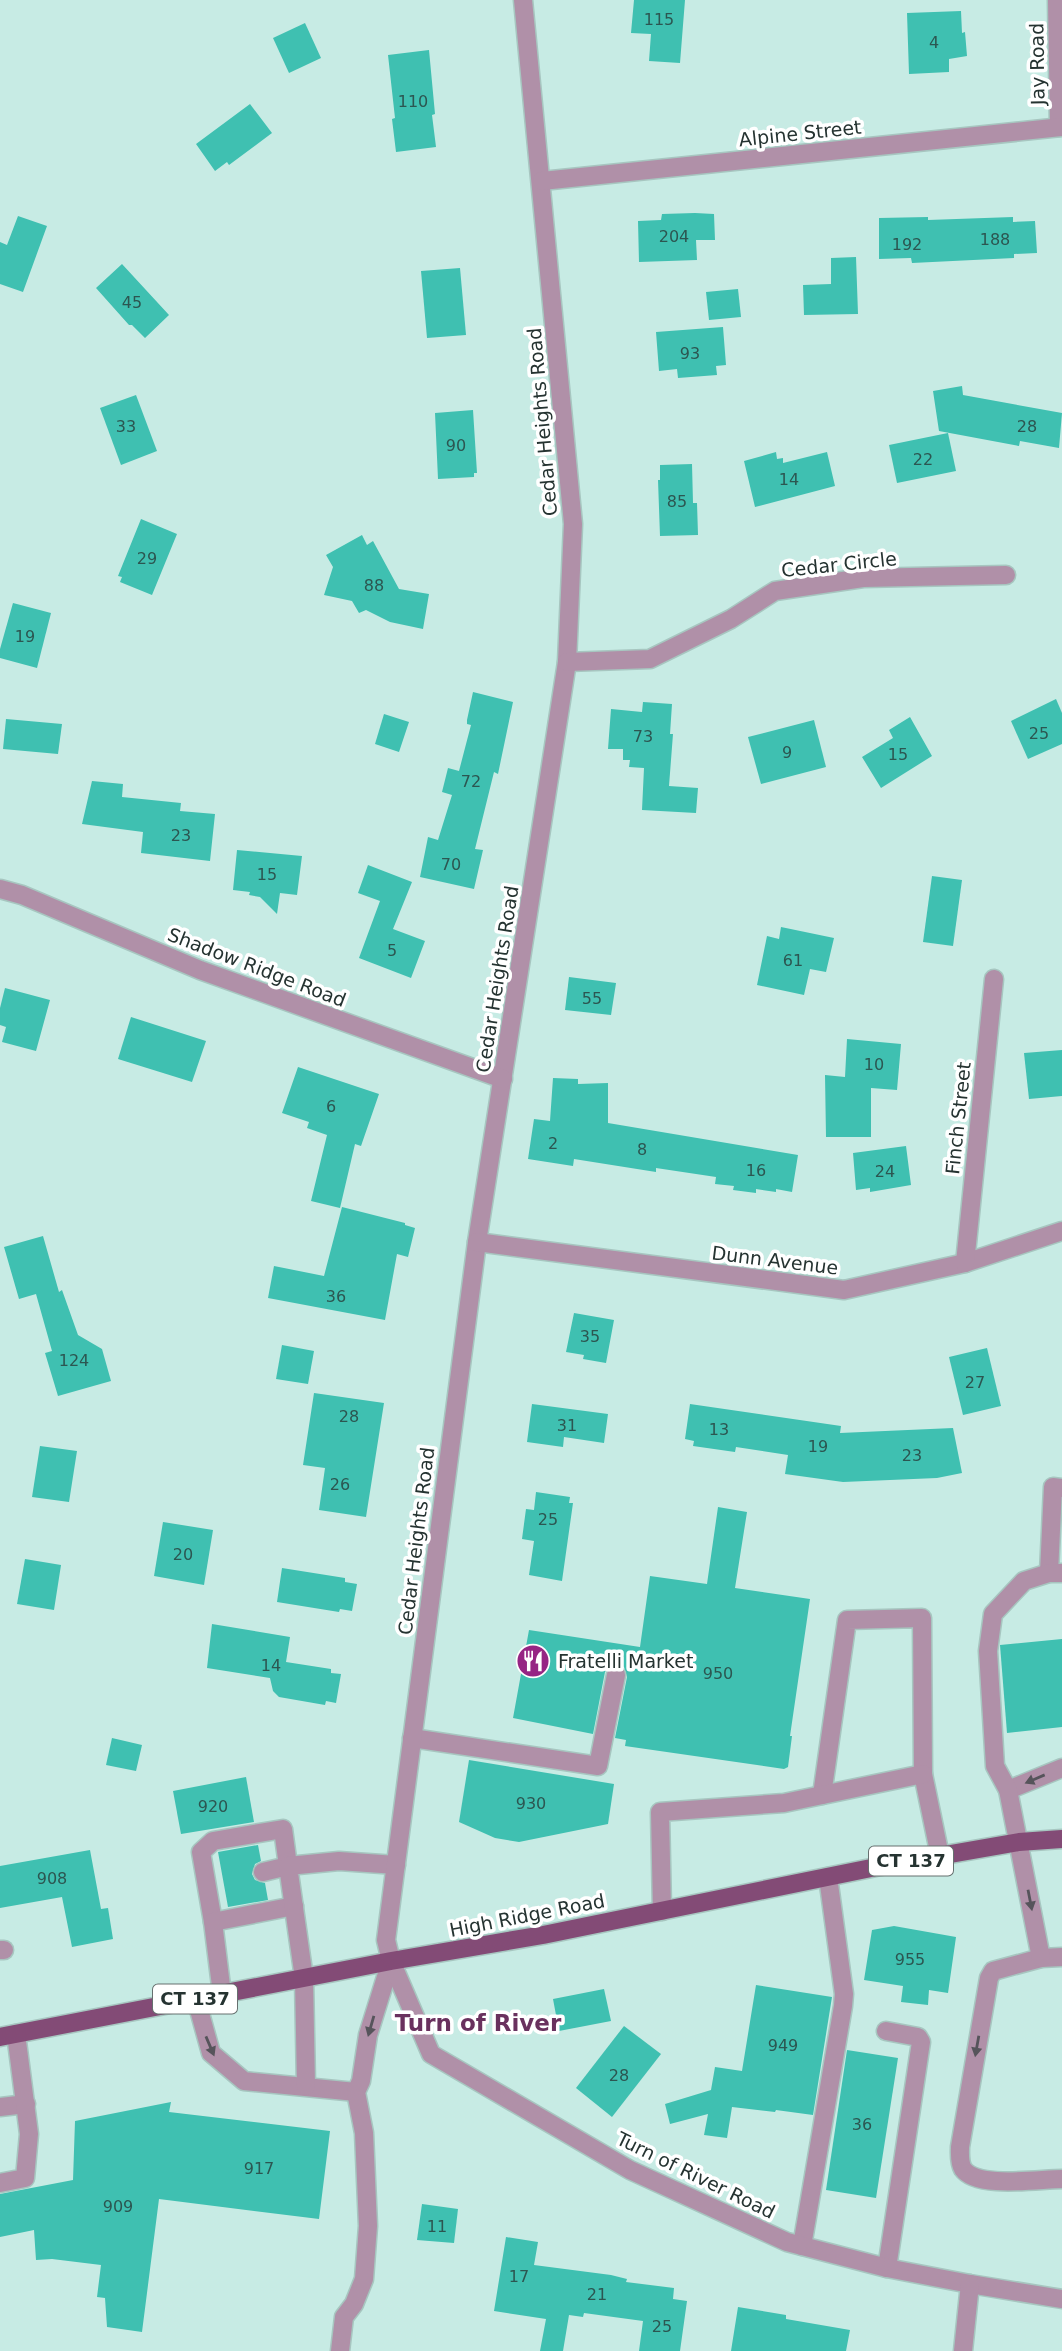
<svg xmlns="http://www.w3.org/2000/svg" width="1062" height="2351" viewBox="0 0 1062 2351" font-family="'DejaVu Sans',sans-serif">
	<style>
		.building { fill: #3fc0b1 }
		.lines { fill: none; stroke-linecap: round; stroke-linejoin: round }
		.lane-casing { stroke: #a7c6c0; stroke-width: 21 }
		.street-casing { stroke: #a7c6c0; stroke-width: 21 }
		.primary-casing { stroke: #a7c6c0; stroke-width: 21 }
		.lane { stroke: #b090a8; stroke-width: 18 }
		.street { stroke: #b090a8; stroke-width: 18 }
		.primary { stroke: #834b76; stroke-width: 18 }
		.oneway { fill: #56545b }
		.labels { text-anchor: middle; stroke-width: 7; stroke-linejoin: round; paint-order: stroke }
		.number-label { font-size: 16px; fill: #2c5651 }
		.shield { fill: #fff; stroke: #66706f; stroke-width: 2 }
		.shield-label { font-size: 18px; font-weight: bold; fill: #253331 }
		.street-label { font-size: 19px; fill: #253331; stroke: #fff }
		.poi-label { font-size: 19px; fill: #253331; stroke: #fff; text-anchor: start }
		.quarter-label { font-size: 23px; font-weight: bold; fill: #69315e; stroke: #fff }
	</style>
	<rect width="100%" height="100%" fill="#c7ebe4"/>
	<g class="building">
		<polygon points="634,0 685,0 680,63 649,61 651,34 631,33"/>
		<polygon points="961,11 962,33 965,32 967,56 949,59 949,72 909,74 907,13"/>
		<polygon points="305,23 321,58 289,73 273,38"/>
		<polygon points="429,50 435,114 432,115 436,147 396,152 392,119 395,118 388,55"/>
		<polygon points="250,104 272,133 229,165 227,162 215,171 196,144"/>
		<polygon points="695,213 714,214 715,240 696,240 697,260 639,262 638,221 661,220 662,214"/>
		<polygon points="18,216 47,226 23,292 0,284 0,242 7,245"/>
		<polygon points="928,217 928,220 1013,217 1013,222 1035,221 1037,253 1014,254 1014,258 912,263 911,258 879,259 879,218"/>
		<polygon points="856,257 858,314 804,315 803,285 831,284 831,258"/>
		<polygon points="122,264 169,315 145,338 132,325 129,325 96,288"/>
		<polygon points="460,268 466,335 427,338 421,271"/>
		<polygon points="738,289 741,317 709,320 706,292"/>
		<polygon points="723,327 726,365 716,366 717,375 678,378 677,369 659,371 656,332"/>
		<polygon points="962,386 963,395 1062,413 1059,448 1020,441 1019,446 939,431 933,391"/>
		<polygon points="136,395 157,451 121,465 100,408"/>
		<polygon points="473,410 477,473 474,473 474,477 438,479 435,413"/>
		<polygon points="948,433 956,471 897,483 889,445"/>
		<polygon points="776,452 777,459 783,458 783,463 827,452 835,486 755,507 744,461"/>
		<polygon points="692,464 693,503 697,503 698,535 660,536 658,480 660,480 660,465"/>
		<polygon points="141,519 177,534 152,595 120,582 122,577 118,576"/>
		<polygon points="362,535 367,545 373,541 399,589 429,594 423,629 390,622 366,610 359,613 352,601 324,595 333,567 326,555"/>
		<polygon points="13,603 51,613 37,668 0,658 0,649"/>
		<polygon points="473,692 513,702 498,774 494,772 475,849 483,850 474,889 420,877 428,837 438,840 452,795 442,792 448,768 459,771 471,725 467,724 467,720"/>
		<polygon points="1056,699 1062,713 1062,744 1028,759 1011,721"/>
		<polygon points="643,702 672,704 670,734 673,734 669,786 698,788 696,813 642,810 644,768 629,767 630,760 623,760 623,749 608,749 611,709 642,712"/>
		<polygon points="384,714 409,722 399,752 375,744"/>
		<polygon points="910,717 932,756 881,788 862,757 893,738 889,730"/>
		<polygon points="6,719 62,724 58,754 3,749"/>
		<polygon points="814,720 826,767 761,784 748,737"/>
		<polygon points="92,781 123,784 122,797 181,803 180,811 215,814 210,861 141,853 143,832 82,824"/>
		<polygon points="237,850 302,856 297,895 280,893 277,914 260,897 249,895 250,892 233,890"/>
		<polygon points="368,865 412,882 393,929 425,941 411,978 359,958 380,901 358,893"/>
		<polygon points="932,876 962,880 953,946 923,942"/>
		<polygon points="781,927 834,938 826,972 810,969 804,995 757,985 767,936 779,939"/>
		<polygon points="569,977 616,983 611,1015 565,1010"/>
		<polygon points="5,988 50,1000 36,1051 2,1042 6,1027 0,1025 0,1008"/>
		<polygon points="131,1017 206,1041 192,1082 118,1059"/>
		<polygon points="847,1039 901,1044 897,1090 871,1088 871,1137 826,1137 825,1075 845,1077"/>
		<polygon points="1062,1050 1062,1096 1029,1099 1024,1053"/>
		<polygon points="298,1067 379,1094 361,1146 355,1144 340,1208 311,1201 327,1135 307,1128 309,1122 282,1113"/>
		<polygon points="553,1078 578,1079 578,1084 608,1083 608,1123 798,1155 792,1192 776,1189 776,1192 756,1189 756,1193 733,1190 734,1186 715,1184 716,1177 656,1168 656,1172 574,1159 573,1166 528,1159 534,1119 550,1121"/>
		<polygon points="906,1146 911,1185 870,1192 870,1188 856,1190 853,1153"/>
		<polygon points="342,1207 405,1223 405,1225 415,1228 408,1257 397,1254 385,1320 268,1298 274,1266 324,1276"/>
		<polygon points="43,1236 59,1292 62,1290 78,1335 102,1349 111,1381 58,1396 45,1353 52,1351 36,1294 19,1299 4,1247"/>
		<polygon points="574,1313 614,1320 606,1363 583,1359 584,1355 566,1352"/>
		<polygon points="282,1345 314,1351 308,1384 276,1379"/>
		<polygon points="987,1348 1001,1406 963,1415 949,1357"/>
		<polygon points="314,1393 384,1403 366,1517 319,1510 325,1468 303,1465"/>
		<polygon points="532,1404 608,1414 604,1443 564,1437 563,1447 527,1442"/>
		<polygon points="690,1404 841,1426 840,1433 953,1428 962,1473 937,1478 843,1482 785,1474 788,1455 736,1447 735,1452 693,1446 694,1441 685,1439"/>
		<polygon points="40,1446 77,1451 69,1502 32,1497"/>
		<polygon points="536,1492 570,1497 569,1503 573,1503 562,1581 529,1575 534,1541 522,1539 526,1509 534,1510"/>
		<polygon points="718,1507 747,1512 735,1588 810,1599 790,1736 792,1736 788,1767 784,1769 625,1746 626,1740 615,1738 627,1677 624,1667 618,1664 608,1667 605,1672 593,1734 513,1718 529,1630 640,1647 650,1576 707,1584"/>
		<polygon points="163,1522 213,1530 204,1585 154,1576"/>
		<polygon points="25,1559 61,1565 54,1610 17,1604"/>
		<polygon points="282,1568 345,1578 345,1582 357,1584 352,1611 340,1609 339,1612 277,1602"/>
		<polygon points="212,1624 290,1637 286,1662 331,1669 331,1673 341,1674 336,1703 326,1701 325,1705 279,1697 273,1691 270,1678 207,1668"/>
		<polygon points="1062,1639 1062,1727 1007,1733 1000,1645"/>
		<polygon points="112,1738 142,1745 136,1771 106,1765"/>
		<polygon points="469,1760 614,1784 608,1824 519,1842 495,1838 459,1822"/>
		<polygon points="246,1777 254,1822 181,1834 173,1791"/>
		<polygon points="258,1845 261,1861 255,1864 252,1874 255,1880 265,1883 268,1900 228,1907 218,1852"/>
		<polygon points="90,1850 101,1909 108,1908 113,1939 72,1947 62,1897 0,1908 0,1866"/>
		<polygon points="894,1926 956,1937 948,1993 929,1990 928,2005 901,2002 903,1986 864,1980 872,1930"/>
		<polygon points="756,1985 832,1997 813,2115 776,2110 775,2112 732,2107 727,2138 704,2135 708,2114 670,2124 665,2104 711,2090 715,2067 742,2071"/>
		<polygon points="604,1989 611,2021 559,2031 553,1999"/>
		<polygon points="624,2026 661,2054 612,2117 576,2088"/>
		<polygon points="847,2050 898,2058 876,2198 826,2190"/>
		<polygon points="171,2102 169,2112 330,2131 319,2219 159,2199 142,2332 107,2327 105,2298 97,2297 101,2265 52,2259 36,2260 34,2230 0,2237 0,2194 73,2180 75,2121"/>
		<polygon points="422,2204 458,2209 454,2243 417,2240"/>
		<polygon points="506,2237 538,2242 534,2265 611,2275 627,2279 626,2282 674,2288 673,2299 687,2301 680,2351 639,2351 643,2321 584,2313 583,2317 569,2315 563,2351 540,2351 546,2319 494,2311"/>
		<polygon points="738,2307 786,2315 786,2319 850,2330 846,2351 731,2351"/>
	</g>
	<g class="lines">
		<defs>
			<g id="lane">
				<polyline points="1049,1573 1053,1487 1062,1488"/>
				<polyline points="412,1738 598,1766 616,1675"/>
				<polyline points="1008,1790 1062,1768"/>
				<polyline points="822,1795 847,1620 922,1618 923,1774 940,1856"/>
				<polyline points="662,1911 660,1812 784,1803 923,1774"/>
				<polyline points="213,1922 201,1852 213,1841 283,1829 288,1866 263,1872"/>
				<polyline points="0,1950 4,1950"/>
				<path d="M 1062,1957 L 1041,1958 L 993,1971 L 989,1978 L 960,2147 C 960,2154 959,2162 963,2169 C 977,2189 1039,2179 1062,2179"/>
				<polyline points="1041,1958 1008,1790 995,1766 988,1651 993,1614 1024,1581 1049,1573 1062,1573"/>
				<polyline points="222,1994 213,1922 294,1906"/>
				<polyline points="196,1999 211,2053 244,2081 356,2092"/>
				<polyline points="886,2031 918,2037 921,2042 887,2268"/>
				<polyline points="306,2086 304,1978 288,1866 339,1861 396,1865"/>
				<polyline points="0,2107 26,2104"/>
				<polyline points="0,2183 25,2178 29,2134 16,2034"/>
				<polyline points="802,2246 843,2006 844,1994 828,1877"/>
				<polyline points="340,2351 344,2317 354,2304 364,2279 368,2226 364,2133 356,2092 361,2081 368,2035 391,1961"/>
			</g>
			<g id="street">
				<polyline points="523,0 573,524 567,662 477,1242 386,1940 391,1961 431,2054 630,2170 787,2242 887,2268 970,2284 1062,2299"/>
				<polyline points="1057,0 1059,127"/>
				<polyline points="542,181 1062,127"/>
				<polyline points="567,662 650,659 731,619 775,591 863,578 1006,575"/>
				<polyline points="0,889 22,895 200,970 503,1079"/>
				<polyline points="477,1242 844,1290 965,1263 1062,1231"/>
				<polyline points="965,1263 994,979"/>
				<polyline points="963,2351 970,2284"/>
			</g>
			<polyline id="primary" points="0,2037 391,1961 543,1935 876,1867 1019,1842 1062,1839"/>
		</defs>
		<use href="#lane" class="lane-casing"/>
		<use href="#street" class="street-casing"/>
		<use href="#primary" class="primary-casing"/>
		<use href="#lane" class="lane"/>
		<use href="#street" class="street"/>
		<use href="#primary" class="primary"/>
	</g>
	<defs><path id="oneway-solid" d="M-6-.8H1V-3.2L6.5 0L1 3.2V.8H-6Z" transform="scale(1.75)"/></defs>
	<g class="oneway">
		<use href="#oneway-solid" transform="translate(1035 1779) rotate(157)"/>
		<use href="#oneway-solid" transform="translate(1030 1900) rotate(79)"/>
		<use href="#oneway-solid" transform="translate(371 2026) rotate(106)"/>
		<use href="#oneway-solid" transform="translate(210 2046) rotate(67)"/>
		<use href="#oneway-solid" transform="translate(977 2046) rotate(100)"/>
	</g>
	<defs>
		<symbol id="restaurant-disc" viewBox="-11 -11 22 22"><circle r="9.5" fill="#962584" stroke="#fff"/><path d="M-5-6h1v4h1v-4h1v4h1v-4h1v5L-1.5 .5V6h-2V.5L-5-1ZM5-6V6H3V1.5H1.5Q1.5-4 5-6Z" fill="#fff"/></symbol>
	</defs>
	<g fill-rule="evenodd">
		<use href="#restaurant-disc" x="514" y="1642" width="38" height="38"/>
	</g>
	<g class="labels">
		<g class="number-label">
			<text x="659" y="25">115</text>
			<text x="934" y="48">4</text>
			<text x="413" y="107">110</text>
			<text x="674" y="242">204</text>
			<text x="995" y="245">188</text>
			<text x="907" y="250">192</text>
			<text x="132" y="308">45</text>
			<text x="690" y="359">93</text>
			<text x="126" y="432">33</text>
			<text x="1027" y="432">28</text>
			<text x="456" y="451">90</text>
			<text x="923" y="465">22</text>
			<text x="789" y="485">14</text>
			<text x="677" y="507">85</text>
			<text x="147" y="564">29</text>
			<text x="374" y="591">88</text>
			<text x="25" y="642">19</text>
			<text x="1039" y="739">25</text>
			<text x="643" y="742">73</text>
			<text x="787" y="758">9</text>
			<text x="898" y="760">15</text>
			<text x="471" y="787">72</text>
			<text x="181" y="841">23</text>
			<text x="451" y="870">70</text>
			<text x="267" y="880">15</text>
			<text x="392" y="956">5</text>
			<text x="793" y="966">61</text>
			<text x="592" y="1004">55</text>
			<text x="874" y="1070">10</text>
			<text x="331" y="1112">6</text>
			<text x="553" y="1149">2</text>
			<text x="642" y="1155">8</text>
			<text x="756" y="1176">16</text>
			<text x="885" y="1177">24</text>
			<text x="336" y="1302">36</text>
			<text x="590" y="1342">35</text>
			<text x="74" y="1366">124</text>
			<text x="975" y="1388">27</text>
			<text x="349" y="1422">28</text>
			<text x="567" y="1431">31</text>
			<text x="719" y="1435">13</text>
			<text x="818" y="1452">19</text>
			<text x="912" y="1461">23</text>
			<text x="340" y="1490">26</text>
			<text x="548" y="1525">25</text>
			<text x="183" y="1560">20</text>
			<text x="271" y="1671">14</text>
			<text x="718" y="1679">950</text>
			<text x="531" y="1809">930</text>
			<text x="213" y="1812">920</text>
			<text x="52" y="1884">908</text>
			<text x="910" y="1965">955</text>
			<text x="783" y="2051">949</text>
			<text x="619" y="2081">28</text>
			<text x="862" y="2130">36</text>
			<text x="259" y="2174">917</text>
			<text x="118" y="2212">909</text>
			<text x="437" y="2232">11</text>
			<text x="519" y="2282">17</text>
			<text x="597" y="2300">21</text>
			<text x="662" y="2332">25</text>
		</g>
		<g class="shield">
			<rect x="869" y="1846.5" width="84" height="29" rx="5"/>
			<rect x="153" y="1984.5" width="84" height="29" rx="5"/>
		</g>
		<g class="shield-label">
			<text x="911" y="1867">CT 137</text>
			<text x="195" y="2005">CT 137</text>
		</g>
		<g class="street-label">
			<text transform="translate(1037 64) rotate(-91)" y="7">Jay Road</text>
			<text transform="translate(800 133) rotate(-6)" y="7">Alpine Street</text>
			<text transform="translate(542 422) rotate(-95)" y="7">Cedar Heights Road</text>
			<text transform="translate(839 564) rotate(-6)" y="7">Cedar Circle</text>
			<text transform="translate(257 967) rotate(21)" y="7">Shadow Ridge Road</text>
			<text transform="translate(497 979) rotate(-81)" y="7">Cedar Heights Road</text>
			<text transform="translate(958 1118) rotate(-84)" y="7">Finch Street</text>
			<text transform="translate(775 1260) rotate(7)" y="7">Dunn Avenue</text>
			<text transform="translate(416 1541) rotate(-83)" y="7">Cedar Heights Road</text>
			<text transform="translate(527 1915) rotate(-11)" y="7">High Ridge Road</text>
			<text transform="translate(696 2175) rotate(26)" y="7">Turn of River Road</text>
		</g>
		<g class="poi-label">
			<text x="558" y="1668">Fratelli Market</text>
		</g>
		<g class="quarter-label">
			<text x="478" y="2031">Turn of River</text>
		</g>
	</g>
</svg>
